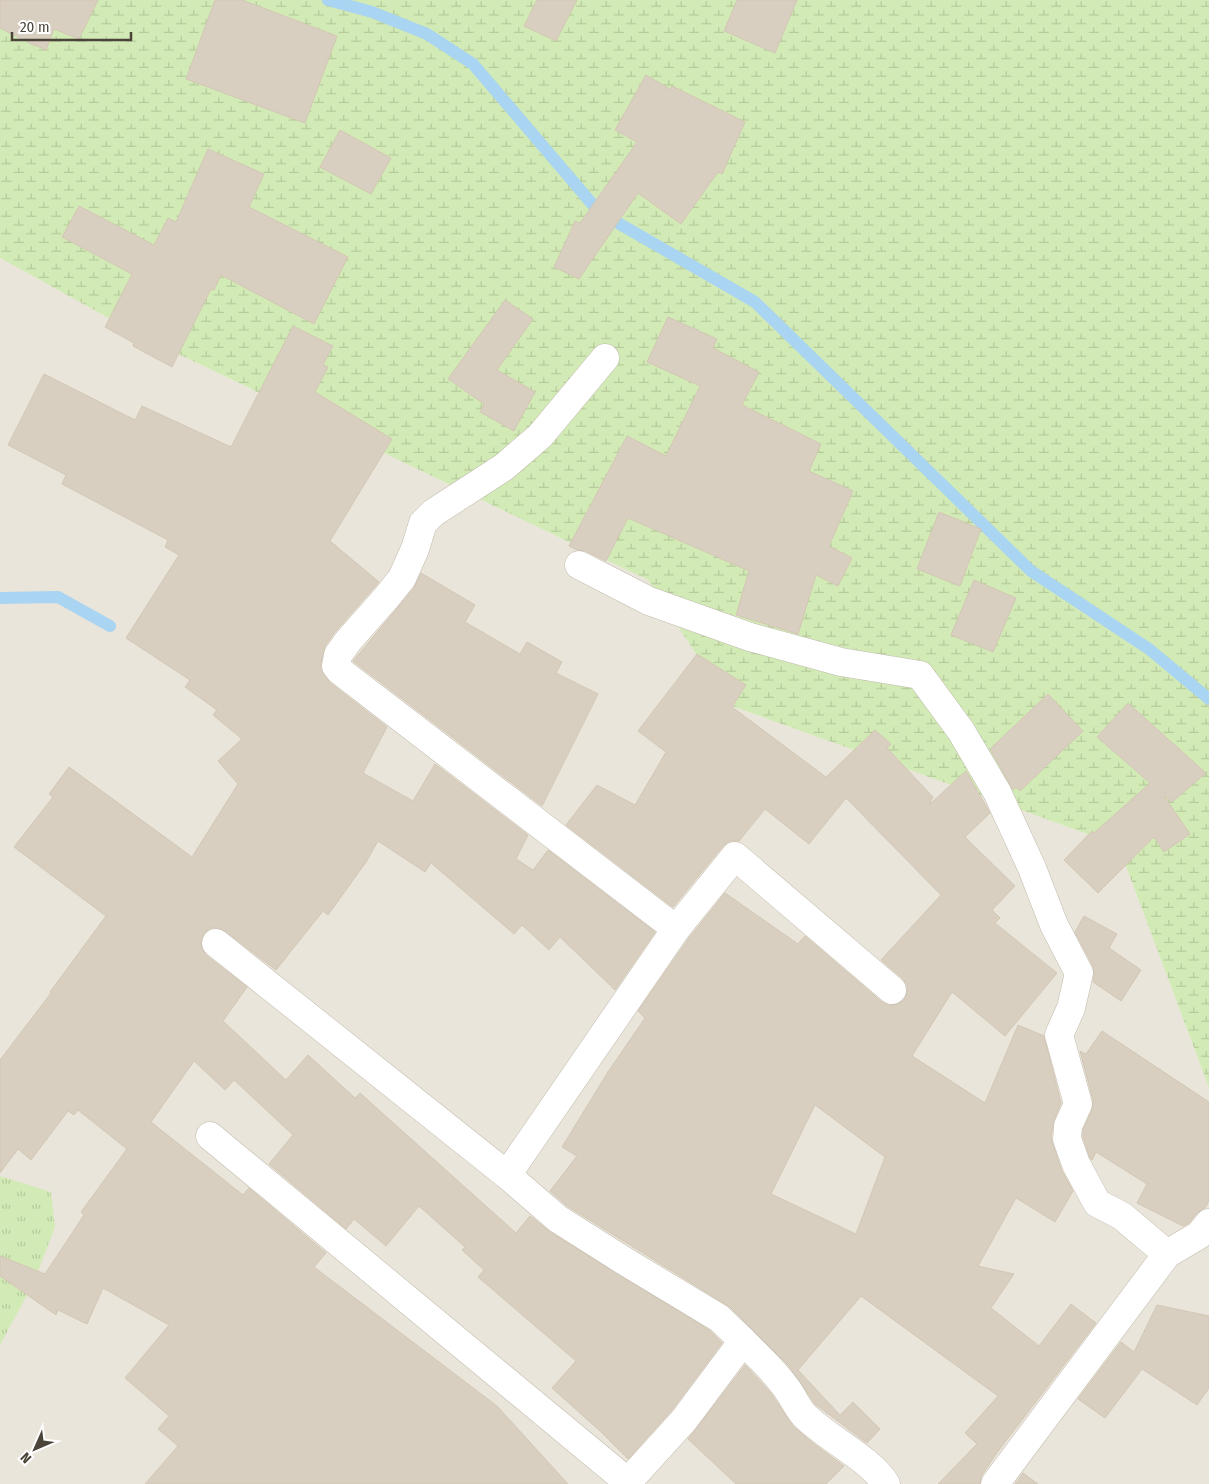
<svg xmlns="http://www.w3.org/2000/svg" width="1209" height="1484" viewBox="0 0 1209 1484" font-family="'Fira Sans Condensed',sans-serif">
	<style>
		.residential { fill: #eae5da }
		.wetland { fill: url(#wetland-marsh) }
		.park { fill: url(#park-tufts) }
		.lines { fill: none; stroke-linecap: round; stroke-linejoin: round }
		.stream { stroke: #a9d4f2; stroke-width: 12 }
		.building { fill: #d8cfc1; stroke: #d3c7b4; fill-rule: evenodd }
		.minor-casing { stroke: #c2bbae; stroke-width: 29 }
		.minor { stroke: #fff; stroke-width: 28 }
	</style>
	<defs>
		<pattern id="wetland-marsh" width="20" height="14" patternUnits="userSpaceOnUse" patternTransform="scale(1.25)"><rect width="20" height="14" fill="#d2eab5"/><path d="M1 5h8M5 5V1M11 12h8M15 12V8" fill="none" stroke="#b6ca9c"/></pattern>
		<pattern id="park-tufts" width="24" height="20" patternUnits="userSpaceOnUse" patternTransform="scale(1.25)"><rect width="24" height="20" fill="#d2eab5"/><path d="M3 7l-1-3M5 7V3M7 7l1-3M15 17l-1-3M17 17v-4M19 17l1-3" fill="none" stroke="#b6ca9c"/></pattern>
	</defs>
	<rect width="100%" height="100%" fill="#f6f3ec"/>
	<polygon class="residential" points="0,258 143,337 648,580 729,705 1118,845 1209,1088 1209,1484 0,1484"/>
	<polygon class="wetland" points="0,0 1209,0 1209,1088 1118,845 729,705 648,580 143,337 0,258"/>
	<polygon class="park" points="0,1176 51,1192 55,1227 33,1284 0,1345"/>
	<g class="lines">
		<g class="stream">
			<polyline points="328,0 372,12 427,34 473,64 599,212 755,302 1031,571 1149,649 1209,699"/>
			<polyline points="0,598 58,597 110,626"/>
		</g>
	</g>
	<g class="building">
		<polygon points="0,0 98,0 79,39 54,29 46,50 35,45 35,46 0,28"/>
		<polygon points="215,0 242,0 337,36 305,123 186,79"/>
		<polygon points="537,0 577,0 556,41 524,26"/>
		<polygon points="737,0 797,0 775,53 724,31"/>
		<polygon points="646,75 670,89 672,86 745,122 722,174 718,172 681,224 638,193 579,279 554,267 575,221 580,223 637,142 615,130"/>
		<polygon points="340,130 391,158 371,194 320,167"/>
		<polygon points="208,149 264,174 249,207 348,257 314,324 221,275 214,290 211,289 172,367 133,346 134,343 105,327 132,274 62,237 79,206 154,245 168,218 176,222"/>
		<polygon points="505,300 533,319 497,370 535,392 514,431 480,412 484,404 448,379"/>
		<polygon points="668,317 717,339 713,348 759,372 742,405 821,444 809,471 853,491 829,546 852,558 838,586 816,575 798,634 736,615 749,571 628,518 606,561 586,551 577,550 569,546 627,436 666,456 700,386 647,362"/>
		<polygon points="293,326 333,346 323,365 328,367 315,392 392,439 330,541 379,582 335,632 325,646 321,663 321,670 330,683 387,727 363,773 413,801 435,764 528,835 516,859 533,870 548,850 655,932 615,990 560,937 549,950 522,925 514,934 431,863 425,872 378,841 366,862 328,915 323,911 276,970 225,931 218,928 211,928 204,933 201,941 202,949 206,955 247,987 223,1021 286,1080 308,1055 355,1098 360,1093 516,1233 530,1216 550,1232 709,1330 722,1343 672,1410 628,1459 600,1431 552,1388 576,1361 478,1277 484,1270 462,1250 465,1247 419,1206 386,1246 354,1219 346,1229 269,1164 293,1135 234,1080 225,1090 194,1061 151,1122 243,1195 249,1188 326,1253 314,1267 497,1406 568,1484 145,1484 178,1446 158,1429 169,1416 125,1378 169,1325 103,1288 87,1324 58,1310 56,1315 0,1276 0,1256 45,1274 84,1215 81,1212 127,1149 78,1110 74,1115 68,1111 31,1160 18,1149 0,1173 0,1060 51,993 50,992 106,916 14,847 53,797 49,794 69,767 192,857 238,784 218,761 242,739 213,715 217,710 185,687 190,680 126,638 179,555 165,547 168,540 62,484 66,475 8,445 44,374 135,420 142,406 231,447"/>
		<polygon points="939,512 981,529 960,586 917,569"/>
		<polygon points="421,573 475,605 465,622 520,654 527,642 562,662 556,673 598,694 542,806 353,661 414,588"/>
		<polygon points="974,580 1016,598 993,652 951,635"/>
		<path d="M 697,654 L 746,685 L 732,707 L 826,777 L 875,730 L 891,744 L 887,748 L 933,797 L 929,805 L 966,771 L 990,813 L 965,837 L 1015,886 L 992,910 L 1000,918 L 995,923 L 1057,973 L 1005,1036 L 952,992 L 912,1056 L 985,1103 L 1018,1025 L 1044,1036 L 1061,1103 L 1054,1120 L 1051,1138 L 1061,1169 L 1073,1191 L 1055,1222 L 1016,1198 L 978,1266 L 1014,1274 L 991,1308 L 1039,1346 L 1071,1304 L 1096,1323 L 996,1454 L 982,1475 L 980,1484 L 938,1484 L 977,1444 L 965,1433 L 998,1396 L 861,1296 L 798,1370 L 840,1415 L 853,1402 L 880,1429 L 867,1443 L 815,1404 L 789,1366 L 730,1307 L 567,1206 L 550,1191 L 577,1156 L 562,1147 L 608,1072 L 645,1018 L 638,1011 L 689,938 L 725,893 L 798,944 L 805,936 L 882,1002 L 890,1005 L 898,1004 L 904,1000 L 907,993 L 907,985 L 902,978 L 881,960 L 941,895 L 846,798 L 809,844 L 765,809 L 739,841 L 730,841 L 723,846 L 673,907 L 566,825 L 597,785 L 635,805 L 666,752 L 638,731 ZM 815,1105 L 885,1157 L 856,1234 L 771,1194 Z"/>
		<polygon points="1048,694 1083,731 1020,791 1016,787 1013,790 990,749"/>
		<polygon points="1128,703 1206,773 1172,802 1164,796 1190,834 1164,852 1154,837 1098,893 1064,860 1092,831 1094,833 1150,783 1097,737"/>
		<polygon points="1084,916 1117,934 1109,948 1141,970 1121,1001 1093,982 1094,976 1093,966 1075,932"/>
		<polygon points="1102,1031 1209,1102 1209,1201 1205,1208 1197,1213 1189,1223 1183,1226 1137,1203 1147,1184 1096,1152 1092,1160 1090,1158 1083,1137 1083,1130 1092,1110 1093,1100 1080,1051 1086,1054"/>
		<polygon points="1157,1305 1209,1316 1209,1388 1197,1405 1142,1369 1105,1418 1078,1399 1121,1342 1134,1352"/>
		<polygon points="745,1365 770,1392 793,1426 814,1444 844,1466 826,1484 736,1484 688,1439"/>
		<polygon points="1023,1473 1038,1484 1015,1484"/>
	</g>
	<g class="lines">
		<defs>
			<g id="minor">
				<polyline points="605,358 540,436 504,467 433,513 423,523 415,549 402,578 386,598 348,641 338,655 336,666 340,671 676,929"/>
				<polyline points="579,565 649,601 750,637 841,662 920,675 961,731 997,792 1032,868 1054,925 1079,973 1071,1008 1059,1035 1078,1104 1068,1126 1067,1139 1076,1164 1097,1203 1122,1216 1167,1254"/>
				<polyline points="216,943 507,1175"/>
				<polyline points="210,1136 628,1482"/>
				<path d="M 743,1341 C 757,1356 775,1371 787,1389 C 793,1397 797,1407 804,1415 C 826,1438 870,1458 886,1484"/>
				<polyline points="626,1484 684,1420 743,1341 719,1318 626,1262 558,1219 507,1175 676,929 735,856 892,990"/>
				<polyline points="995,1484 1167,1254 1199,1235 1209,1223"/>
			</g>
		</defs>
		<use href="#minor" class="minor-casing"/>
		<use href="#minor" class="minor"/>
	</g>
	<g transform="translate(35 1449) rotate(225)" stroke="#ffffff" stroke-width="4" paint-order="stroke">
	<path d="M0-4L9 19L0 12L-9 19Z" fill="#4b4439"/>
	<text y="-8" font-size="14" font-weight="bold" text-anchor="middle" fill="#4b4439">N</text>
	</g>
	<path d="M12 32v8h119v-8" fill="none" stroke="#4b4439" stroke-width="2.5"/>
	<text x="20" y="32" font-size="15" fill="#4b4439" stroke="#ffffff" stroke-width="4" paint-order="stroke">20 m</text>
</svg>
